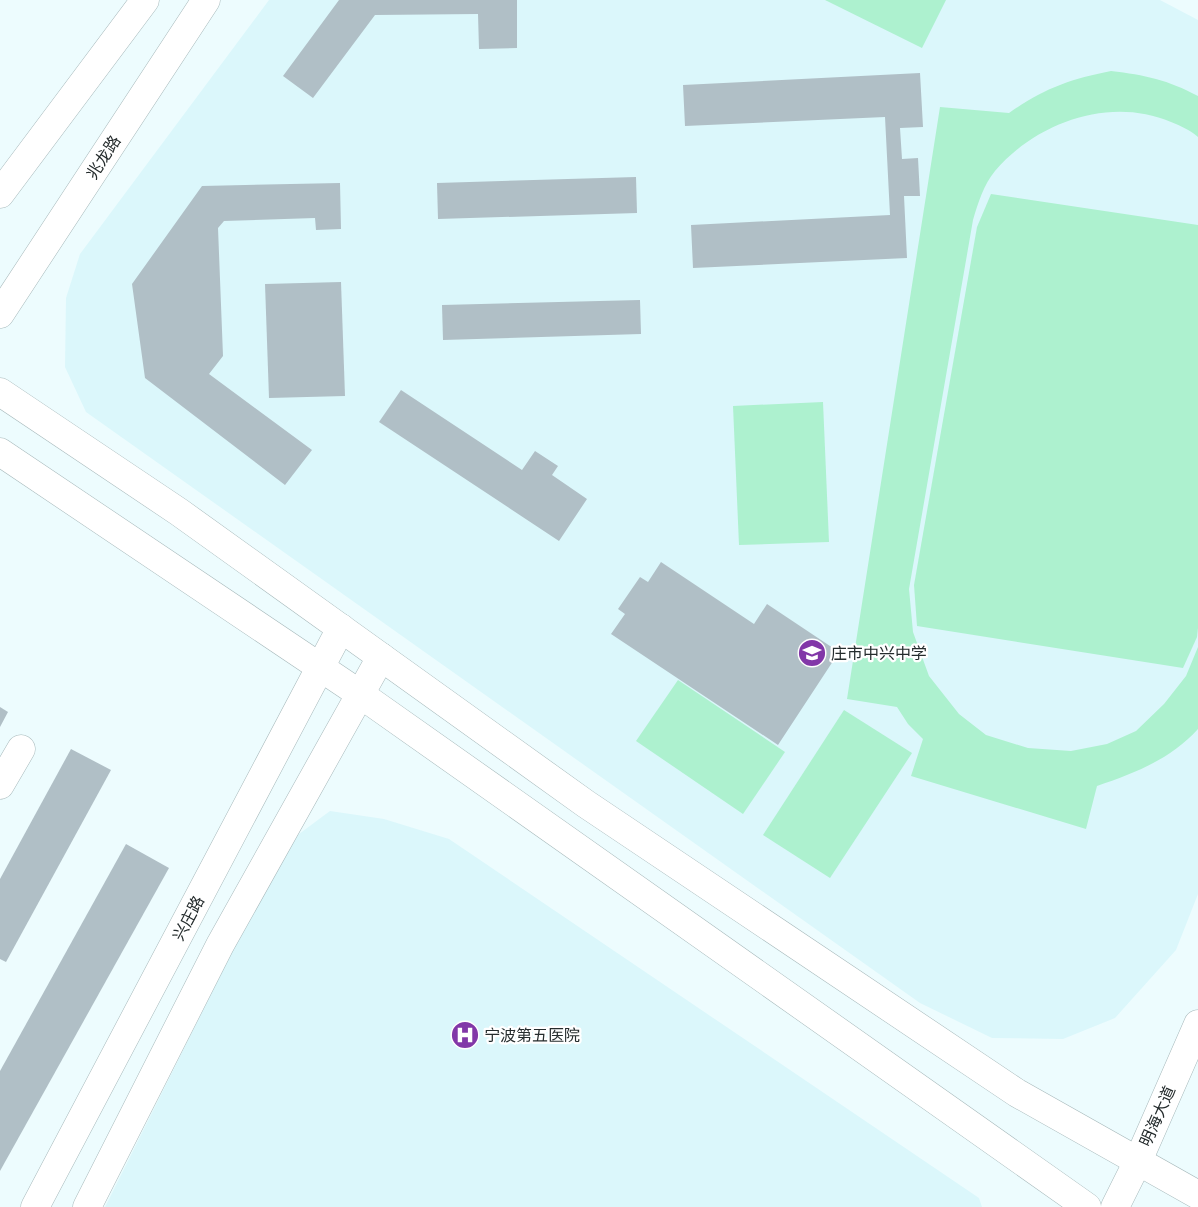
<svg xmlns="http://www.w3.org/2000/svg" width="1198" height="1207" viewBox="0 0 1198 1207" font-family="Overpass,'Noto Sans SC',sans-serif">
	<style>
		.built { fill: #dbf7fb }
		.green { fill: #adf1cf }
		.building { fill: #b0bfc6 }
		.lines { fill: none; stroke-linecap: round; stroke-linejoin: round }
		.minor-casing { stroke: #a7b9bb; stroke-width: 29 }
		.major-casing { stroke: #a7b9bb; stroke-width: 29 }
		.minor { stroke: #fff; stroke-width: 28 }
		.major { stroke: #fff; stroke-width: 28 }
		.labels { text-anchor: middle; stroke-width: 4.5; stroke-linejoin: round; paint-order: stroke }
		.street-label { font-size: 16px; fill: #252c2d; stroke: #fff }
		.poi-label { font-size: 16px; fill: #252c2d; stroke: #fff; text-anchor: start }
	</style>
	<rect width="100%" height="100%" fill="#edfcfe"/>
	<g class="built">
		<polygon points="269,0 1160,0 1198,20 1198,894 1176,950 1115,1018 1063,1039 992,1038 920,1003 86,412 65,367 66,298 80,254"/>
		<polygon points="330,811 384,819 449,839 979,1198 982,1207 105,1207 272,872 299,834"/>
	</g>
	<g class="green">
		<polygon points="825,0 946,0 922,48"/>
		<path d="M 1111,71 C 1145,75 1168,80 1198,96 L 1198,137 C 1190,130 1181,126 1171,122 C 1110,96 1037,122 995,171 C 984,184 978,203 973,220 L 909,589 L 913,632 L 929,676 L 959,714 L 986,735 L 1028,748 L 1071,751 L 1107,744 L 1136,731 L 1164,704 L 1186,676 L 1198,647 L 1198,729 C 1171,759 1135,773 1097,786 L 1086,829 L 911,776 L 923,739 L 908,724 L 897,707 L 847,699 L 940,107 L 1009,113 C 1043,89 1070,79 1111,71 Z"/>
		<polygon points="991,194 1198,225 1198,628 1197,637 1183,668 917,626 914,585 977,227"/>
		<polygon points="823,402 829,542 739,545 733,406"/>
		<polygon points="678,680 785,752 743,814 636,741"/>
		<polygon points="844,710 912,753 830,878 763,835"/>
	</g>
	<g class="building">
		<polygon points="339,0 517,0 517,48 479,49 478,14 375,15 313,98 283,76"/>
		<polygon points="920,73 923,127 900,128 902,159 918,158 920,196 904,196 907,258 693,268 691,225 890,215 885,117 685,126 683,85"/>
		<polygon points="636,177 637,213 438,219 437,183"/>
		<polygon points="340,183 341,229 316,230 315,218 224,221 218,228 223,356 209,374 312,450 285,485 145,378 132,284 202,186"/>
		<polygon points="341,282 345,396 269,398 265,284"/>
		<polygon points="640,300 641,334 443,340 442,305"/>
		<polygon points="401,390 522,470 535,451 558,466 552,475 587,499 559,541 379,422"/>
		<polygon points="661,562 754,624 767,604 839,652 778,745 611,634 625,614 618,609 640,577 648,582"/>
		<polygon points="0,707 8,712 0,727"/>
		<polygon points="71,749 111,770 6,962 0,959 0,879"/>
		<polygon points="126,844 169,868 0,1171 0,1071"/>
	</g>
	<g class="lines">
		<defs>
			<g id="minor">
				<polyline points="0,392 179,512 586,804 1017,1093 1198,1195"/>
				<polyline points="0,452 360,694 1087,1207"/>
				<polyline points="0,785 21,749"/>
				<polyline points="35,1207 341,628"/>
				<polyline points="87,1207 220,945 381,657"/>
			</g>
			<g id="major">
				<polyline points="0,194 145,0"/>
				<polyline points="0,314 206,0"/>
				<polyline points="1115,1207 1138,1161 1198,1024"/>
			</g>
		</defs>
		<use href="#minor" class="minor-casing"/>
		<use href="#major" class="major-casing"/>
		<use href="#minor" class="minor"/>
		<use href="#major" class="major"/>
	</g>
	<defs>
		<symbol id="school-disc" viewBox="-11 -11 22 22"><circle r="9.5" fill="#8237a8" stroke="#fff"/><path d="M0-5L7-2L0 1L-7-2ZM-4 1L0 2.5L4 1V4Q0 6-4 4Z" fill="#fff"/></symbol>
		<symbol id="hospital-disc" viewBox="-11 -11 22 22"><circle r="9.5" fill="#8237a8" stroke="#fff"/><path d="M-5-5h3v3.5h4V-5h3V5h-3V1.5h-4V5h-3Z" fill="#fff"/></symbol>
	</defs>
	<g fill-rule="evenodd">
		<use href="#school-disc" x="796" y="637" width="32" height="32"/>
		<use href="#hospital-disc" x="449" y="1019" width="32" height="32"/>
	</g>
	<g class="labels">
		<g class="street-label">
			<text transform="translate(103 157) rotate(-57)" y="6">兆龙路</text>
			<text transform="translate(188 918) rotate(-62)" y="6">兴庄路</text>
			<text transform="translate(1157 1116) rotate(-66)" y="6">明海大道</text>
		</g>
		<g class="poi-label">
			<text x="831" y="659">庄市中兴中学</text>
			<text x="484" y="1041">宁波第五医院</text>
		</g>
	</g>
</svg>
